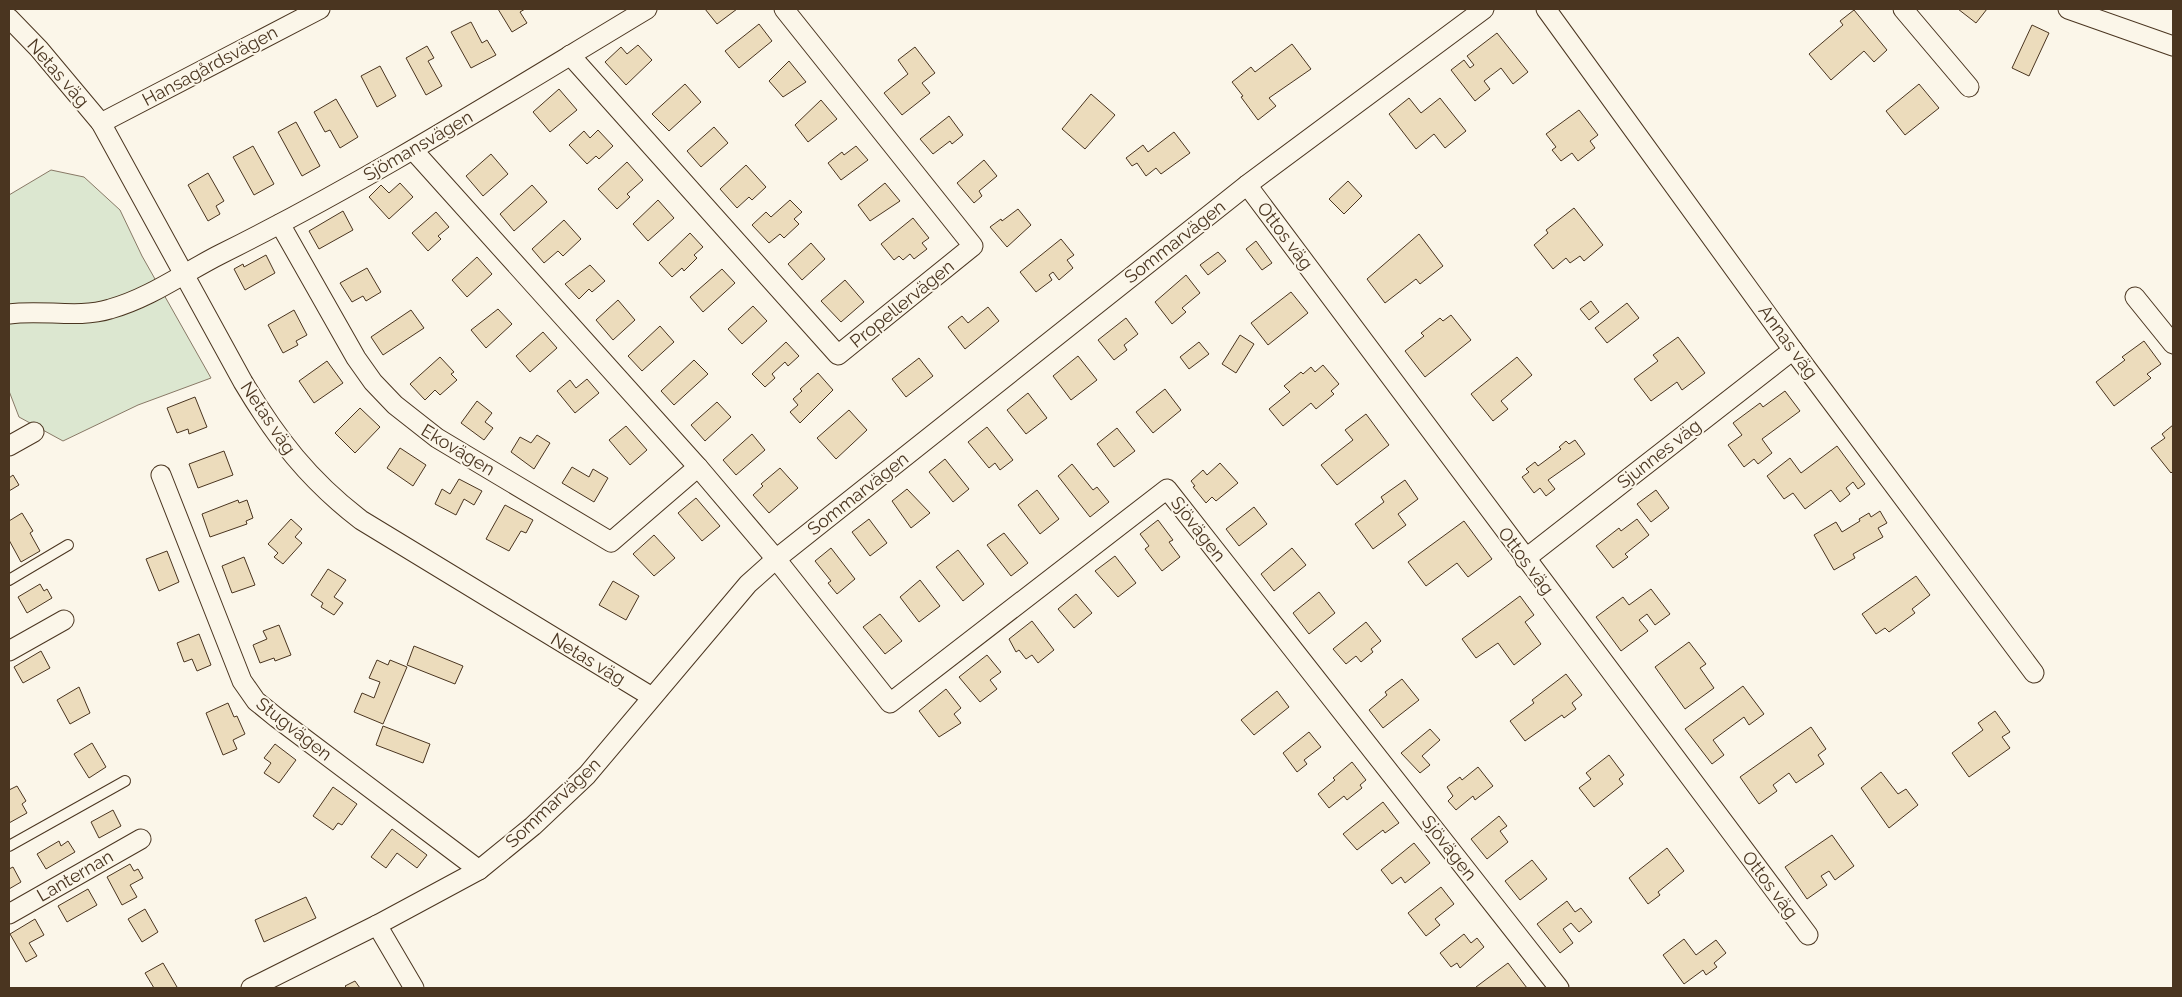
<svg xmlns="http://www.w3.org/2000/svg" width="2182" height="997" viewBox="0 0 2182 997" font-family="Raleway,sans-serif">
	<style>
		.green { fill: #dce7d0; stroke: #887966 }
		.building { fill: #ecdcbc; stroke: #4a3520 }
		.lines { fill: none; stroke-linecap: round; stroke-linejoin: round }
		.service-casing { stroke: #4a3520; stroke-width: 12 }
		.minor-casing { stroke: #4a3520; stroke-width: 21 }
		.service { stroke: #fbf6e9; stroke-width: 10 }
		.minor { stroke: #fbf6e9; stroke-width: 19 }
		.labels { text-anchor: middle; stroke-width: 4; stroke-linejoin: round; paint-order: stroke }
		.street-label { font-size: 18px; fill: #4a3520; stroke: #fbf6e9 }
	</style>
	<rect width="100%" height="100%" fill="#fbf6e9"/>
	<polygon class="green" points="51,170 84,177 120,210 142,256 211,378 138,405 63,441 19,417 9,391 9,195"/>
	<g class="building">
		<polygon points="498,9 525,9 520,12 527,23 512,32"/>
		<polygon points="705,9 737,9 717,24"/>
		<polygon points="1958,9 1987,9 1976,23"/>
		<polygon points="1854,10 1887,50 1874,62 1864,51 1831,80 1809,54 1843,25 1840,21"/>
		<polygon points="471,22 482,43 487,40 496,55 471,68 451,32"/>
		<polygon points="759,24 772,41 739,68 725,51"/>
		<polygon points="2032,25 2049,33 2029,76 2012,68"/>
		<polygon points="1497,33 1528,72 1513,84 1501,68 1484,81 1490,89 1475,101 1451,70 1464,60 1470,68 1474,65 1467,56"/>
		<polygon points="1292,44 1311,69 1269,98 1276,106 1258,120 1241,97 1243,96 1232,82 1251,67 1255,72"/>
		<polygon points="638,45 652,60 626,85 605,62 621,47 627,54"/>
		<polygon points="427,46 434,58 428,61 442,86 426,95 406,58"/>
		<polygon points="915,47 935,73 922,83 930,93 902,115 884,93 908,74 898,60"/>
		<polygon points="789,61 806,82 783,97 769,81"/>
		<polygon points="380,66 396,96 377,107 361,76"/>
		<polygon points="685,84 701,102 669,131 652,114"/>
		<polygon points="1919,84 1939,108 1905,135 1886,111"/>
		<polygon points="559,89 577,110 550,132 533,112"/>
		<polygon points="1091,94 1115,115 1085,149 1062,129"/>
		<polygon points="1409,98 1421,113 1440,98 1466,131 1445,148 1434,134 1416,149 1389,114"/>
		<polygon points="336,99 358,137 340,148 330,130 325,132 314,112"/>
		<polygon points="821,100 837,119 808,142 795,125"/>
		<polygon points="1579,110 1598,135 1590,141 1595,148 1578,161 1572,153 1561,161 1552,150 1556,147 1546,134"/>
		<polygon points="949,116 963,135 952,144 950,141 933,154 920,139"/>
		<polygon points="296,122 320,166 302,176 278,132"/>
		<polygon points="714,127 728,143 701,167 687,151"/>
		<polygon points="598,130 613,146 599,159 596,156 587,164 569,145 584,131 590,138"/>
		<polygon points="1174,132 1190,153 1161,174 1156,168 1146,176 1137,163 1132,166 1126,158 1143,145 1148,152"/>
		<polygon points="253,146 274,184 254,195 233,157"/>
		<polygon points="856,146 868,160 841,180 828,163 842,152 844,155"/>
		<polygon points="491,154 508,174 483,196 466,176"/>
		<polygon points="984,160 997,176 979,191 982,196 974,203 957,183"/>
		<polygon points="627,162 643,180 627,194 630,197 617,209 598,189"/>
		<polygon points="746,165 766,187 752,200 749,197 737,208 720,189"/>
		<polygon points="208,173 224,201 216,206 220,214 208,221 188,185"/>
		<polygon points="1348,181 1362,196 1344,214 1329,199"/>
		<polygon points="400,183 413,197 389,219 369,197 381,185 389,193"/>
		<polygon points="885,183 900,201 870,221 858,205"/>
		<polygon points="532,185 547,202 514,231 500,214"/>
		<polygon points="658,200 674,218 648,241 633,224"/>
		<polygon points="790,200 802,212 794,219 799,224 784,238 780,234 769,243 752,225 766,212 771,217"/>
		<polygon points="1574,208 1603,245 1584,261 1580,256 1570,263 1566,258 1553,269 1534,245 1548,233 1546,230"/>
		<polygon points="1018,209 1031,225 1007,247 990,227 1001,219 1002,221"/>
		<polygon points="343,211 353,230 319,249 309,231"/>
		<polygon points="436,212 449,227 438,236 441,239 428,251 412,233"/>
		<polygon points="913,218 929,238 922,243 927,249 914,259 910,254 903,260 899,256 894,260 881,244"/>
		<polygon points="564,220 581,239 563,256 558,251 544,263 532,249"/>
		<polygon points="690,233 703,247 694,255 697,258 684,271 682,268 672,277 659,263"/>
		<polygon points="1419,234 1443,266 1420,284 1416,279 1385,303 1367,279"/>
		<polygon points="1061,239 1074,255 1067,260 1073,268 1059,280 1053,272 1049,275 1052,280 1036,292 1020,272"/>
		<polygon points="1256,241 1272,263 1262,270 1246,249"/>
		<polygon points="811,243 825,259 802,280 788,264"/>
		<polygon points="1218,252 1226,261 1208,275 1200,265"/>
		<polygon points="266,255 275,273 245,290 234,269 243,264 244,267"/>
		<polygon points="477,257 492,274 467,297 452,280"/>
		<polygon points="590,265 605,281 592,292 589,289 579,299 565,284"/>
		<polygon points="367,268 381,292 366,301 363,296 352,302 340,283"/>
		<polygon points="722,269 735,283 703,312 690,297"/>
		<polygon points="1186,275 1200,293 1182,308 1186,312 1172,324 1155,302"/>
		<polygon points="845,280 864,302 841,322 821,301"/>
		<polygon points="1291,292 1308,313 1268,345 1251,323"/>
		<polygon points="618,300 635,320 613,340 596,320"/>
		<polygon points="1591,301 1599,312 1589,320 1580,309"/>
		<polygon points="1627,303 1639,318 1607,343 1595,328"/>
		<polygon points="753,306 767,321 742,344 728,329"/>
		<polygon points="988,307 999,321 965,349 948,327 962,316 968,323"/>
		<polygon points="498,309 512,324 486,348 471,330"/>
		<polygon points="294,310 307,335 296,341 298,345 283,353 268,325"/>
		<polygon points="411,310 424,328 383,355 371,337"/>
		<polygon points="1451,315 1471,340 1425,377 1405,351 1424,336 1421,333 1440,318 1443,321"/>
		<polygon points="1126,318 1138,334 1124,345 1127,350 1114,360 1098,340"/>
		<polygon points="660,326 674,342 642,371 628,356"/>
		<polygon points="543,332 557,348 530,372 516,356"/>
		<polygon points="1240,335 1254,344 1236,373 1222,364"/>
		<polygon points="1678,337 1705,373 1682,390 1677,382 1651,401 1634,379 1658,361 1653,355"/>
		<polygon points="2144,341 2161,364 2147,374 2151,378 2114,406 2096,382 2125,360 2122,357"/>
		<polygon points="786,342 799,356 788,366 785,362 772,374 775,378 765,387 752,374"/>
		<polygon points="1199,342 1209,354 1189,369 1180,357"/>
		<polygon points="1078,356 1097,380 1071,400 1053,376"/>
		<polygon points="440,357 454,372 451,374 457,380 440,395 435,390 425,400 410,384"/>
		<polygon points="1517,357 1532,375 1501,401 1508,409 1493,421 1471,394"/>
		<polygon points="919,358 933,376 906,397 892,379"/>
		<polygon points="694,360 708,374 674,405 661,391"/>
		<polygon points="327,361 343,383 314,403 299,381"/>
		<polygon points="1323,365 1339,384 1331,391 1334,394 1316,409 1311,403 1283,426 1269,409 1290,392 1284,386 1301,372 1303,374 1311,367 1315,372"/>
		<polygon points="818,373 833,390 800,423 790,412 798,405 793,399 802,391 800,389"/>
		<polygon points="587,379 599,393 575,413 557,391 570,380 576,388"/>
		<polygon points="1165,389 1181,410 1153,433 1136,412"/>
		<polygon points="1785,391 1800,411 1762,439 1772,453 1758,464 1754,459 1744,467 1728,445 1742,435 1733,423 1760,403 1763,407"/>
		<polygon points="1028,393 1047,418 1026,434 1007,410"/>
		<polygon points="195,397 207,427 189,434 188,429 177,433 167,408"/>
		<polygon points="477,401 492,413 485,422 493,428 484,440 461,423"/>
		<polygon points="717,402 731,417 705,441 691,425"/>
		<polygon points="360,408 380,427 355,453 335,433"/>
		<polygon points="849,410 867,430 836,459 817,438"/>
		<polygon points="1366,414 1389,445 1337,485 1321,465 1353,440 1345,430"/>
		<polygon points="2173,425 2173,471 2171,473 2151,448 2165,438 2162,434"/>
		<polygon points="626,426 647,450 630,465 609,440"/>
		<polygon points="987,427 1013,460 1000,470 995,463 989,468 968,442"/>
		<polygon points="1117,428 1135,451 1114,467 1097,444"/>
		<polygon points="752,434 765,450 736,475 723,460"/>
		<polygon points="537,435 550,443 534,469 511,452 520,437 531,443"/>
		<polygon points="1575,440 1585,454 1548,480 1555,489 1546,496 1540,488 1534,493 1522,477 1529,472 1526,469 1535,462 1538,466 1561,449 1559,447 1566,441 1569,444"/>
		<polygon points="1837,446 1865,484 1858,489 1853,482 1846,488 1850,494 1840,502 1831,490 1805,509 1793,493 1784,499 1767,476 1790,458 1801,473"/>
		<polygon points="400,448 426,465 413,486 387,468"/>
		<polygon points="224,451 233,475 198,488 189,464"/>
		<polygon points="945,459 969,489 953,502 929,472"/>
		<polygon points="1220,463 1238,483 1216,501 1212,497 1206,503 1193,487 1195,486 1191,481 1203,470 1207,475"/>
		<polygon points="1072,464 1093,490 1097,487 1109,502 1090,517 1058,476"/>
		<polygon points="572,467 589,477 593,469 608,478 594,502 562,483"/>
		<polygon points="780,468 798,488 769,513 753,495 763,486 761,484"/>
		<polygon points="13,475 19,485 9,491 9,478"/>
		<polygon points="459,479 482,491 474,505 464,499 456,515 435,504 442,489 450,494"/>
		<polygon points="1405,480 1418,499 1398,514 1406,525 1373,549 1355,524 1384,502 1381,497"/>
		<polygon points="907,489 930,513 911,528 892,501"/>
		<polygon points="1037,490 1059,519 1040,534 1018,505"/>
		<polygon points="1656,490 1669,508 1651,522 1637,504"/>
		<polygon points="696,498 720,526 702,541 678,513"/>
		<polygon points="238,500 239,503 247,500 253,518 246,521 247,524 210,537 202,514"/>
		<polygon points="505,505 533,520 526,533 521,531 509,551 486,539"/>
		<polygon points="1254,507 1267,524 1239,546 1226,529"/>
		<polygon points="1880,511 1887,523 1878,528 1883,537 1853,554 1855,558 1834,570 1814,535 1836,522 1842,532 1860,521 1859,519 1869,513 1871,517"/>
		<polygon points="22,513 33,531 30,533 40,551 21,562 9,540 9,521"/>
		<polygon points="291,519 302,529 295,537 302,543 283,564 274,557 278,553 268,544"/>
		<polygon points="869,519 887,543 870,556 852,532"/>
		<polygon points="1637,519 1649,535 1625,554 1628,557 1613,568 1596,546 1619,528 1621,531"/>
		<polygon points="1158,520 1173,540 1169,542 1180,557 1162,571 1145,549 1149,546 1140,534"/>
		<polygon points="1464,521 1492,559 1468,577 1457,563 1426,586 1408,562"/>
		<polygon points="1004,533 1028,563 1011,576 987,545"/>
		<polygon points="654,535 675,558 654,576 633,554"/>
		<polygon points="831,548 855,579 837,594 828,583 831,581 815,561"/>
		<polygon points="1292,548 1306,565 1274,591 1261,574"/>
		<polygon points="958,550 984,584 963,601 936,567"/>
		<polygon points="167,551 179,582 159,591 146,559"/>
		<polygon points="1115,556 1136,583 1118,597 1095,571"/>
		<polygon points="244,557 255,585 232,593 222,566"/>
		<polygon points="328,569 346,580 334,597 343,603 334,615 321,607 323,603 311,595"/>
		<polygon points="1916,576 1930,595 1912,609 1915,613 1889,632 1885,628 1876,634 1862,614"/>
		<polygon points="920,580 940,606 919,622 900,597"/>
		<polygon points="613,581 639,596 626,620 599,605"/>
		<polygon points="40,584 44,591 47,589 52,598 27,613 18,597"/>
		<polygon points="1651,589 1670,614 1655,625 1647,614 1639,620 1648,631 1621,651 1596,617 1623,597 1629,605"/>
		<polygon points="1319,592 1335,613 1309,634 1293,613"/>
		<polygon points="1076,594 1092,613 1074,628 1058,609"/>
		<polygon points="1520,596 1534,615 1525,622 1541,644 1514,665 1498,643 1476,658 1462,639"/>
		<polygon points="880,614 902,641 885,654 863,627"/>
		<polygon points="1032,621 1054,650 1038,663 1032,655 1026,659 1019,650 1016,652 1009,639"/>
		<polygon points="1366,622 1381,641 1371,649 1373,652 1361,662 1356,656 1346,664 1333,649"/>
		<polygon points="279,625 291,655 275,661 274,658 260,663 253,645 267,639 263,631"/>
		<polygon points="199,634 211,665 197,671 192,659 184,662 177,643"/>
		<polygon points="1689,642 1706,664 1700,668 1714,688 1685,709 1655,667"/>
		<polygon points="414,646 463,666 455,684 407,665"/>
		<polygon points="41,651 50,668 23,683 14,667"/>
		<polygon points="987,655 1001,672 990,680 997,689 980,702 959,677"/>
		<polygon points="377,660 388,665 390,660 407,667 383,724 354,712 362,693 374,698 380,682 369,678"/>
		<polygon points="1566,674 1582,695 1572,703 1576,709 1564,718 1562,715 1525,741 1510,721 1534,703 1532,700"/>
		<polygon points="1402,679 1419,700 1383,728 1369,710 1387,695 1385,692"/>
		<polygon points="1743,686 1764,714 1749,725 1744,717 1713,740 1724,755 1712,764 1685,729"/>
		<polygon points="79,687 90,713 70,724 57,700"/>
		<polygon points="946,689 961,708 954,714 961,723 939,737 919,711"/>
		<polygon points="1277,691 1289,707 1254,735 1241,720"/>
		<polygon points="228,703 234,717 237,716 245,734 233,740 237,749 223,755 206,713"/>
		<polygon points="1995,711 2010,732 2002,737 2010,748 1969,777 1952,753 1983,730 1978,723"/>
		<polygon points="383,726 430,744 423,763 376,745"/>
		<polygon points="1811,727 1826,749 1818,755 1824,764 1796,783 1789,773 1773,785 1777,791 1759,804 1740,777"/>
		<polygon points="1430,729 1440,740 1422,756 1430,765 1420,773 1401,753"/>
		<polygon points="1309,732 1321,747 1304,760 1307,764 1297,772 1283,753"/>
		<polygon points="92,743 106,767 89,778 74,754"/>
		<polygon points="275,744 296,760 279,783 264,773 271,763 264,758"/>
		<polygon points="1609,755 1624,775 1619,779 1623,784 1594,807 1579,788 1591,779 1586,773"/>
		<polygon points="1352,762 1366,780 1360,785 1362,788 1347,800 1344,796 1329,808 1318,794 1335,780 1333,778"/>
		<polygon points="1478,767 1493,786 1475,800 1473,796 1456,810 1448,801 1453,796 1447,787 1460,777 1462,780"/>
		<polygon points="1881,772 1898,794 1906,789 1918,805 1889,828 1861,788"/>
		<polygon points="17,786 26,801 22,804 27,813 9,823 9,790"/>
		<polygon points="333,787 357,804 342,825 338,823 333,830 313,816"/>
		<polygon points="1383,802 1399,823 1385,833 1383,830 1357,850 1343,834"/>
		<polygon points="113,810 121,826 99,838 91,822"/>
		<polygon points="1499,816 1507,826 1500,831 1508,842 1487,859 1471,839"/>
		<polygon points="392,829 427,855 417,868 397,853 386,868 371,857"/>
		<polygon points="1832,835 1854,866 1835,880 1829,871 1821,876 1827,885 1807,899 1785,867"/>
		<polygon points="59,841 61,846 68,841 75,852 46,869 37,854"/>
		<polygon points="1414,843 1430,863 1405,883 1401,877 1392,884 1381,870"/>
		<polygon points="1667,848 1684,871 1658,892 1660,895 1648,904 1629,878"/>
		<polygon points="1532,860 1547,879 1520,900 1505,881"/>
		<polygon points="130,864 134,871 138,869 143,878 130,885 137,897 122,905 107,877"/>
		<polygon points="13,867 21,882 9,889 9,869"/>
		<polygon points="1441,887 1454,904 1435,919 1440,925 1426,936 1408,913"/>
		<polygon points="88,889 97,905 67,922 58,906"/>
		<polygon points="306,897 316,918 264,942 255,920"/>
		<polygon points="1567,901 1575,912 1581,908 1592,922 1579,932 1571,923 1563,929 1573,943 1560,953 1537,924"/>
		<polygon points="145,909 158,932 142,942 128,919"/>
		<polygon points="35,919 44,935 29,943 37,956 26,962 10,934"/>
		<polygon points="1464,934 1471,943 1477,938 1484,947 1460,968 1457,963 1451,967 1440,953"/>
		<polygon points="1684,939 1696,955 1716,940 1726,953 1714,963 1717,967 1706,975 1703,970 1684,984 1663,955"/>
		<polygon points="163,963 177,987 175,988 154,988 145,973"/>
		<polygon points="1508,963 1527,988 1477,988 1476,987"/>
		<polygon points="355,981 360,988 347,988 345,986"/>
	</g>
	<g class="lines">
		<defs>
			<g id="service">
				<polyline points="9,580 68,545"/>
				<polyline points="9,846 125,781"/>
			</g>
			<g id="minor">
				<polyline points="1546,9 1793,350 2034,673"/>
				<polyline points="1903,9 1969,87"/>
				<polyline points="2068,9 2173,46"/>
				<path d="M 9,18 L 39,49 L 101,123 L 243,382 C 277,439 309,480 361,520 L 652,697"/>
				<polyline points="570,55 838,355 973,246 784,9"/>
				<polyline points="101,123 320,9"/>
				<polyline points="413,150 698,467 776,559 890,703 1167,489 1559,988"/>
				<polyline points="1247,185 1808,935"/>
				<polyline points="280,224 356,358 373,382 395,405 437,438 611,542 698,467"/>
				<polyline points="2135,297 2173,344"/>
				<path d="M 9,314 C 42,309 78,319 110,309 C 150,298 185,272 221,254 C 368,181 507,93 647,9"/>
				<polyline points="9,446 34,432"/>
				<polyline points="161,475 242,681 256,701 277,718 479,870"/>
				<polyline points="1525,559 1793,350"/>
				<polyline points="9,651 64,620"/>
				<polyline points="9,914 141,839"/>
				<polyline points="377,925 414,988"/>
				<polyline points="251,988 377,925 479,870 533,826 587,775 748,584 776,559 1247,185 1484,9"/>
			</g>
		</defs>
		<use href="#service" class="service-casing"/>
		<use href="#minor" class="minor-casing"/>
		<use href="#service" class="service"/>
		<use href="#minor" class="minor"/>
	</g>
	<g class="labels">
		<g class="street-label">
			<text transform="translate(210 66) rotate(-28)" y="6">Hansagårdsvägen</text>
			<text transform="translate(58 73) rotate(49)" y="6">Netas väg</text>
			<text transform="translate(418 146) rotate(-30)" y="6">Sjömansvägen</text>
			<text transform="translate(1285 236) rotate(53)" y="6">Ottos väg</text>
			<text transform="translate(1175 242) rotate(-38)" y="6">Sommarvägen</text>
			<text transform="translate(902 304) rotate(-39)" y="6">Propellervägen</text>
			<text transform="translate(1788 342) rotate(54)" y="6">Annas väg</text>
			<text transform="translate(268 418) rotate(56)" y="6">Netas väg</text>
			<text transform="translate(458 450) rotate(31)" y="6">Ekovägen</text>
			<text transform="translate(1659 454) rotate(-38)" y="6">Sjunnes väg</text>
			<text transform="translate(858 494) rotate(-38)" y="6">Sommarvägen</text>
			<text transform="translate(1198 529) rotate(52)" y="6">Sjövägen</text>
			<text transform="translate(1526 561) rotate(53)" y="6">Ottos väg</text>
			<text transform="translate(588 659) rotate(31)" y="6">Netas väg</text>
			<text transform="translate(294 729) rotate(38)" y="6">Stugvägen</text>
			<text transform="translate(553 803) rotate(-43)" y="6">Sommarvägen</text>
			<text transform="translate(1449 848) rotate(52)" y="6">Sjövägen</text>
			<text transform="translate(75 876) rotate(-30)" y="6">Lanternan</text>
			<text transform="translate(1770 885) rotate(53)" y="6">Ottos väg</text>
		</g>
	</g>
	<rect width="2182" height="997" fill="none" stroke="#4a3520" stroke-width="20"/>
</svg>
